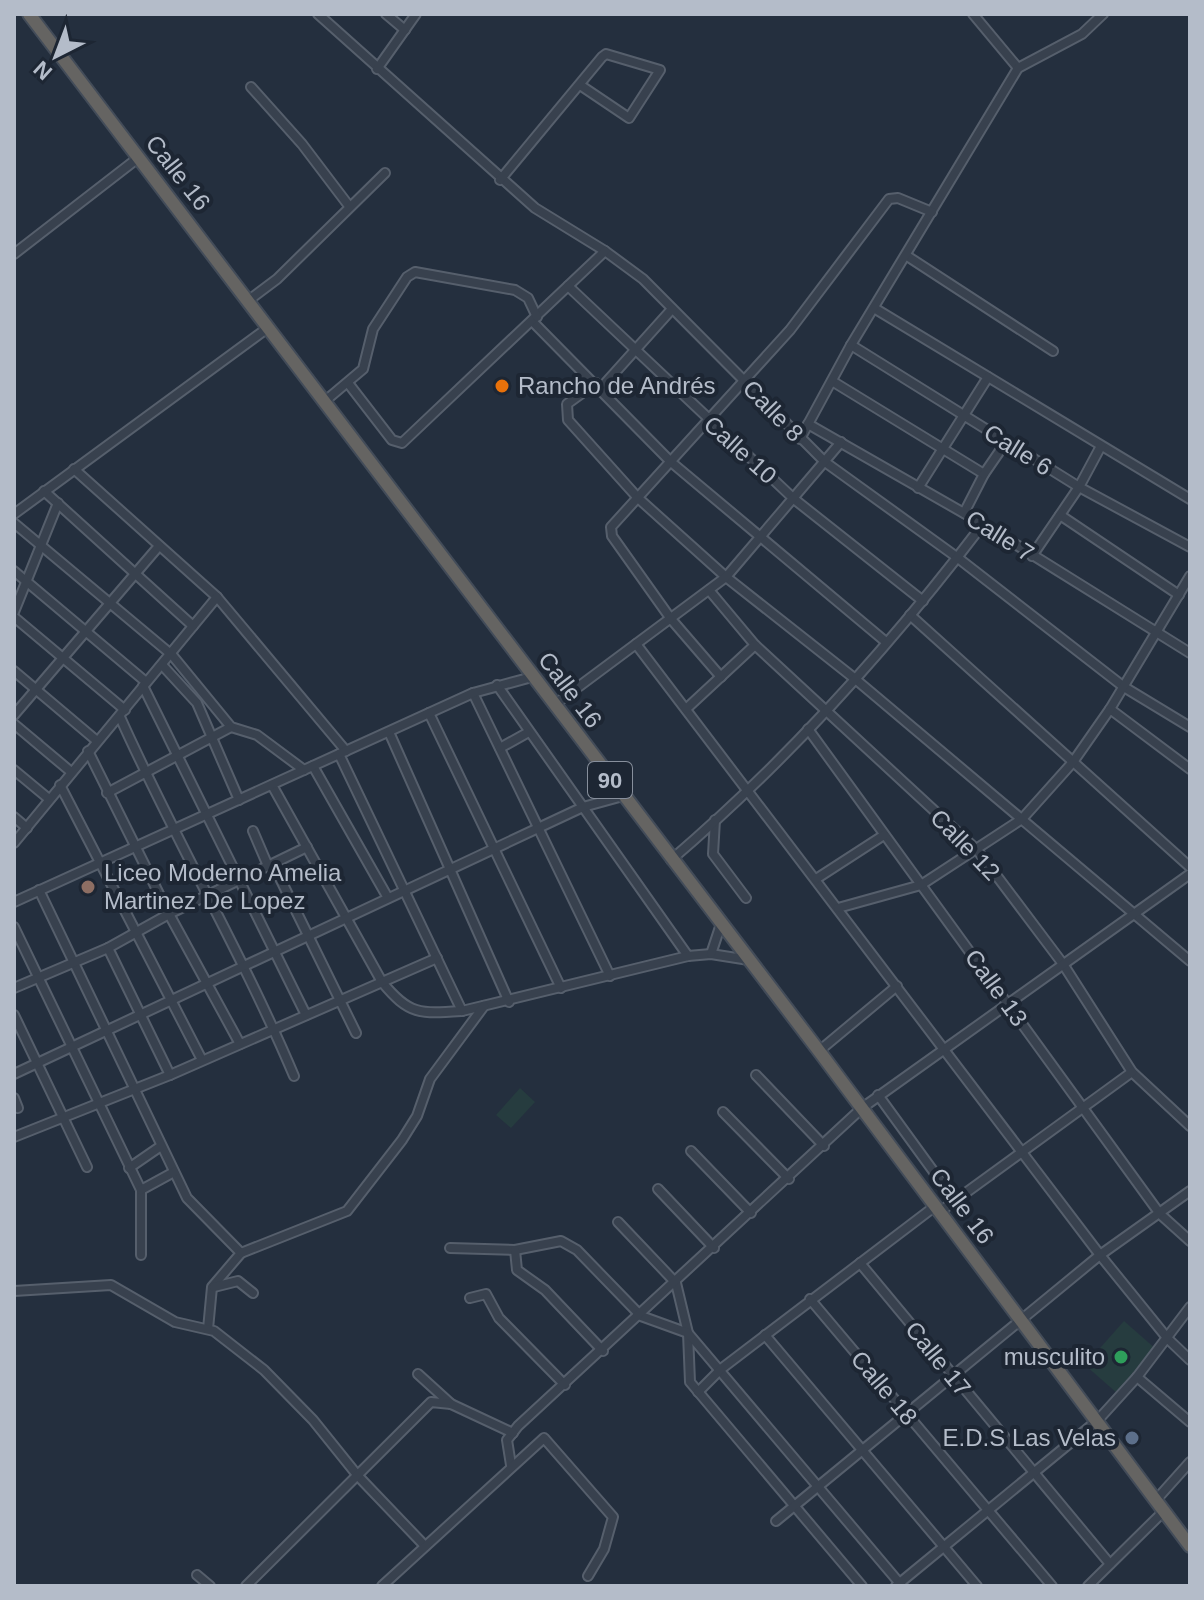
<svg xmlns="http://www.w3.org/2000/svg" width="1204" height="1600" viewBox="0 0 1204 1600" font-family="Helvetica,sans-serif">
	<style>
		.green { fill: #263c3f }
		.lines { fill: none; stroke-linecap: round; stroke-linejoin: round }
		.minor-casing { stroke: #565f6c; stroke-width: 12 }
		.trunk-casing { stroke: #434c59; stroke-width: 16 }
		.minor { stroke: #38414e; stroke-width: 8 }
		.trunk { stroke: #656462; stroke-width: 12 }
		.food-dot { fill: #e8710a; stroke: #1d2633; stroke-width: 3 }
		.education-dot { fill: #8d6e63; stroke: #1d2633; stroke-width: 3 }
		.leisure-dot { fill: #2e9e5b; stroke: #1d2633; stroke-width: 3 }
		.service-dot { fill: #5c6f8a; stroke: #1d2633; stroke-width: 3 }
		.labels { text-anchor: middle; stroke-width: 8; stroke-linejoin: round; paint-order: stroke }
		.shield { fill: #1d2633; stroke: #878f9c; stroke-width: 2 }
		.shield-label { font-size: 22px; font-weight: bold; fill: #b4bcc9 }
		.street-label { font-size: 24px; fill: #b4bcc9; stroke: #1d2633 }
		.poi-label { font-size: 24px; fill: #b4bcc9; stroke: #1d2633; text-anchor: start }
	</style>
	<rect width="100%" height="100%" fill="#242f3e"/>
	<g class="green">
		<polygon points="520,1088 535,1102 511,1128 496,1115"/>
		<polygon points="1124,1321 1157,1350 1118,1394 1085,1365"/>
	</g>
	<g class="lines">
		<defs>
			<g id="minor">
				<polyline points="318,14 535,208 605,251 643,279 825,462 958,558 1124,687 1190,727"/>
				<polyline points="386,14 405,30"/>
				<polyline points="973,14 1018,68"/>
				<polyline points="377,69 416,14"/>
				<polyline points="251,87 302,144 349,206"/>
				<polyline points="500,180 602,57 606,54 660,70 629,118 580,85"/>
				<polyline points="14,254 138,158"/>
				<polyline points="907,256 1053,351"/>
				<polyline points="568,286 794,499 923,601"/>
				<polyline points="249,300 277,279 385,173"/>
				<polyline points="874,308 1190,499"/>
				<polyline points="532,321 671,462 886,642"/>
				<polyline points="851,345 1079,487 1190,547"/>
				<polyline points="832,381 984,474 964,513"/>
				<polyline points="348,383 392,440 402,443 605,251"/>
				<polyline points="596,383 567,404 568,420 638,498 726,577 854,678 1190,961"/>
				<polyline points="601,388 672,309"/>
				<polyline points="325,401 363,369 373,329 407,277 415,272 515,290 528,298 537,317"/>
				<polyline points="808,424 983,524 1190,653"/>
				<polyline points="800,439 851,345 1018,68 1082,34 1103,14"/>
				<polyline points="74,469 217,597 346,751"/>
				<polyline points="984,474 1006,442"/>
				<polyline points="918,488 988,377"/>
				<polyline points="44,491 193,626"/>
				<polyline points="14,514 269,327"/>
				<polyline points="1060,515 1179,595"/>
				<polyline points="14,523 172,655 231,727 257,735 304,770"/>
				<polyline points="1032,556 1079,487 1101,446"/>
				<polyline points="14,571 146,682"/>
				<polyline points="709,590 755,645 978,851 1063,964 1132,1072 1190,1126"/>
				<polyline points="14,612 58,503"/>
				<polyline points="910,615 1190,867"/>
				<polyline points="14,617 125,710"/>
				<polyline points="636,644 1100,1255 1168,1339 1190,1360"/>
				<polyline points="163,666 197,703 239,800"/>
				<polyline points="14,671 97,741"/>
				<polyline points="721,677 671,619 612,536 611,527 790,330 889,199 898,198 932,212"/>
				<polyline points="497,685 688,956"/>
				<polyline points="143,686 306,1015"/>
				<polyline points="473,693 610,976"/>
				<polyline points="554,705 726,577 841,442"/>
				<polyline points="686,709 755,645"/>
				<polyline points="1110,709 1190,769"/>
				<polyline points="429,713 561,988"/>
				<polyline points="14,715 159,546"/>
				<path d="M 120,717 C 174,838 242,953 294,1076"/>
				<polyline points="14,724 70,771"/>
				<polyline points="808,729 1160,1214 1190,1241"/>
				<polyline points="389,732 509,1002"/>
				<polyline points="500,748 527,733"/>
				<polyline points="88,751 169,914 240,1044"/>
				<polyline points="339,754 462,1011"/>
				<polyline points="313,766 388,898"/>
				<polyline points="14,770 49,799"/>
				<polyline points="60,785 202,1060"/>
				<path d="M 272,785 L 382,982 C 409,1015 420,1014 462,1011 L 688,956 L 711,954 L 749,960"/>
				<polyline points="107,793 231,727"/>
				<polyline points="14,817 27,828"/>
				<polyline points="715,820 713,854 746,898"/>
				<polyline points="253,831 268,866"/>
				<polyline points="14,843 217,597"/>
				<path d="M 671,860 C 787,761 891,645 983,524"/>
				<polyline points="273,864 356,1033"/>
				<polyline points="816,879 884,835"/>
				<polyline points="39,890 187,1198 241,1253 212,1287 208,1329"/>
				<polyline points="14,902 473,693 532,677"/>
				<polyline points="838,908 921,885 1022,819 1073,762 1110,709 1190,576"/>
				<polyline points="14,927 141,1190 141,1255"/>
				<polyline points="108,948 170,1075"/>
				<polyline points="711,954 721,924"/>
				<polyline points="14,988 108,948 169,914 307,847"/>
				<polyline points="14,1015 87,1167"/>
				<polyline points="819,1051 897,986"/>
				<polyline points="14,1074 583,807 623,796"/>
				<polyline points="756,1075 824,1146"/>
				<polyline points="878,1095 955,1201"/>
				<polyline points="14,1098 18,1108"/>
				<polyline points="723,1112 789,1179"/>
				<polyline points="14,1137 170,1075 437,958"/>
				<polyline points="691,1151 751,1213"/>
				<polyline points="129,1168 161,1146"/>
				<polyline points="658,1189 714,1248"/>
				<polyline points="141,1190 174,1172"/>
				<polyline points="938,1213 1132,1072"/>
				<polyline points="618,1222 676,1283 688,1333 690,1382 862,1586"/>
				<polyline points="450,1248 515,1250 561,1241 577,1250 641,1316 688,1333 902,1586"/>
				<polyline points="515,1250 517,1270 545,1290 603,1351"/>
				<polyline points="241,1253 347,1211 402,1140 417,1116 430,1079 484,1006"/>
				<polyline points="860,1263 1110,1564"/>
				<polyline points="214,1287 238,1281 253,1293"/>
				<polyline points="14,1291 111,1285 175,1322 214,1331 264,1370 313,1420 358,1476 425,1546"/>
				<polyline points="470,1298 486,1294 499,1318 565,1385"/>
				<polyline points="810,1299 1052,1586"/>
				<polyline points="765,1335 977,1586"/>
				<polyline points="418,1374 451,1404"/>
				<polyline points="1137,1377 1190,1422"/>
				<polyline points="698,1392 721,1369 934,1207"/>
				<polyline points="511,1465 507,1440 518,1426 862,1108 1190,874"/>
				<polyline points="1156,1500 1190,1462"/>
				<polyline points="776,1521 1100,1255 1190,1191"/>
				<polyline points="197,1575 210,1586"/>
				<polyline points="246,1586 431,1402 451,1404 513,1433"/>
				<polyline points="382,1586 544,1438 613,1517 604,1549 588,1576"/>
				<polyline points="896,1586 1098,1420 1137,1377 1190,1307"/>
				<polyline points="1088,1586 1164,1511"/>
			</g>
			<polyline id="trunk" points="29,14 819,1051 1190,1546"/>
		</defs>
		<use href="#minor" class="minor-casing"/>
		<use href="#trunk" class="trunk-casing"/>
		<use href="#minor" class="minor"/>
		<use href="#trunk" class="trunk"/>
	</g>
	<circle class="food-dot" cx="502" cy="386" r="8"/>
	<circle class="education-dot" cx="88" cy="887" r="8"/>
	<circle class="leisure-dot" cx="1121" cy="1357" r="8"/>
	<circle class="service-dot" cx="1132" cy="1438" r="8"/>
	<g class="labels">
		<rect class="shield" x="588" y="762" width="44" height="36" rx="6"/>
		<g class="shield-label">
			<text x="610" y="788">90</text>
		</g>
		<g class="street-label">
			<text transform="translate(178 173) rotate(52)" y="8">Calle 16</text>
			<text transform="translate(773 411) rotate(46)" y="8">Calle 8</text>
			<text transform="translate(740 450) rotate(42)" y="8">Calle 10</text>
			<text transform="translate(1018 450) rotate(32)" y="8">Calle 6</text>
			<text transform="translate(1000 536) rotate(32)" y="8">Calle 7</text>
			<text transform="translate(570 690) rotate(53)" y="8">Calle 16</text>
			<text transform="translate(965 845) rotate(46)" y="8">Calle 12</text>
			<text transform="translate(996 988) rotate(54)" y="8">Calle 13</text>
			<text transform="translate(962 1206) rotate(53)" y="8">Calle 16</text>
			<text transform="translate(938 1359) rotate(51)" y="8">Calle 17</text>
			<text transform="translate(884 1388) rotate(50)" y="8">Calle 18</text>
		</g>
		<g class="poi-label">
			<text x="518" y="394">Rancho de Andrés</text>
			<text x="104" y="881">Liceo Moderno Amelia<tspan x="104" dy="28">Martinez De Lopez</tspan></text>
			<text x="1105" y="1365" text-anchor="end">musculito</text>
			<text x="1116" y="1446" text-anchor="end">E.D.S Las Velas</text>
		</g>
	</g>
	<rect width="1204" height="1600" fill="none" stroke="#b4bcc9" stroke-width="32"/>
	<g transform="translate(56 56) rotate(222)" stroke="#1d2633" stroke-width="6" paint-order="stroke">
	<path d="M0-6L14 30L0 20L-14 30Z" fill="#b4bcc9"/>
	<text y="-12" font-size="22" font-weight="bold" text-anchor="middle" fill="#b4bcc9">N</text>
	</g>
</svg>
